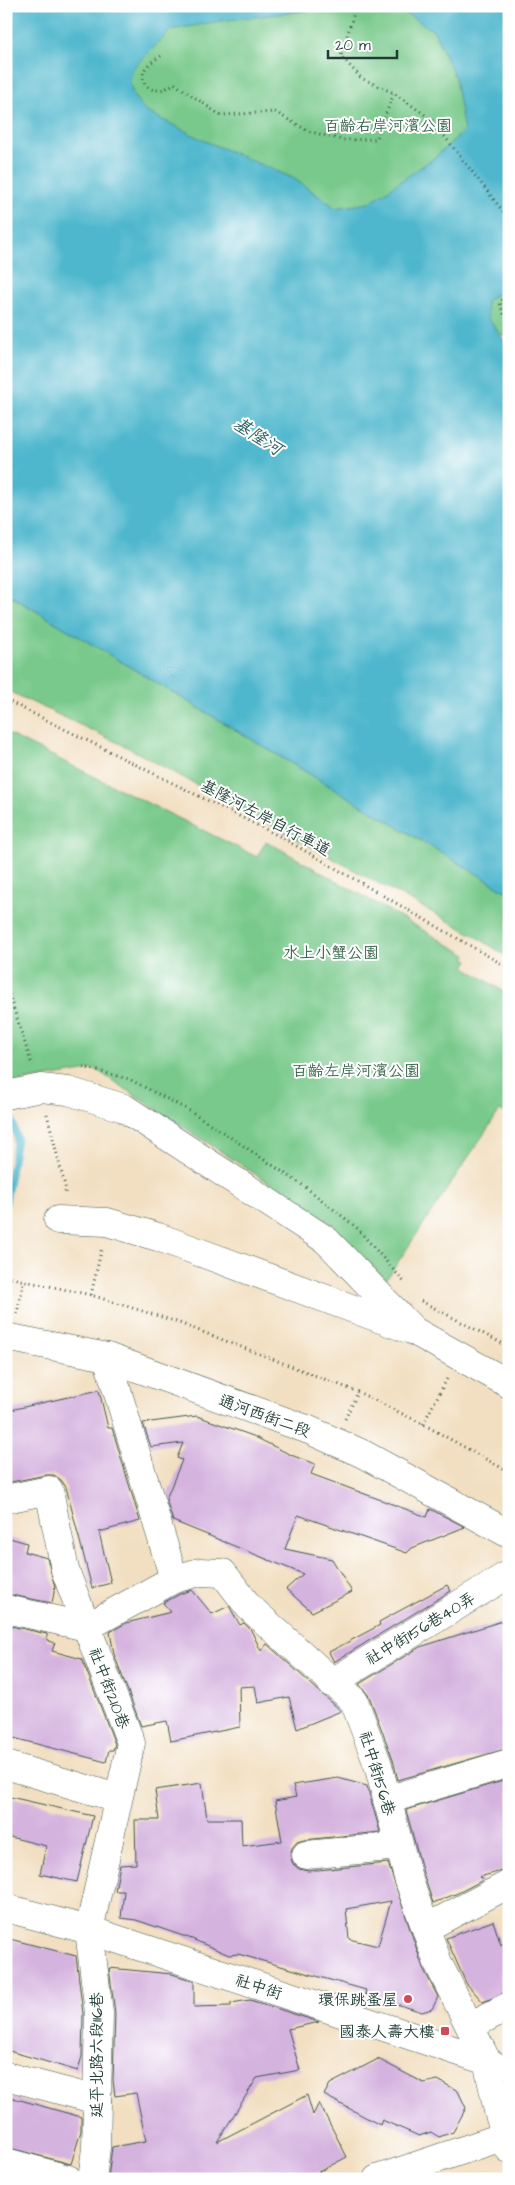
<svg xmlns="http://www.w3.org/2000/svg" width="515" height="2185" viewBox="0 0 515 2185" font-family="'Architects Daughter','LXGW WenKai TC',sans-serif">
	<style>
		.green { fill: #78c98b; stroke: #4c8360 }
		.water { fill: #4fb7cd; stroke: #377a80 }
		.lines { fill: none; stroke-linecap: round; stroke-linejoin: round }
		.stream { stroke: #4fb7cd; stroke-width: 7 }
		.building { fill: #d5b3df; fill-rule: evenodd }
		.minor-casing { stroke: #3f5549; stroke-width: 29 }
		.path { stroke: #3f5549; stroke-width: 3; stroke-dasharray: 1 4; stroke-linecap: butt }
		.minor { stroke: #fff; stroke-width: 28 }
		.poi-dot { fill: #d1495b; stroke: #fff; stroke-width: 2 }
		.labels { text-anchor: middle; stroke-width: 4; stroke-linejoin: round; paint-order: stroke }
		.park-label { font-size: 16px; fill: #3a674e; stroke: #fff }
		.street-label { font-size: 16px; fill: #1f3d34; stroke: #fff }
		.poi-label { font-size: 16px; fill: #1f3d34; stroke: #fff; text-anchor: end }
		.water-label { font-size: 18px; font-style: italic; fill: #2d6262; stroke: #fff }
	</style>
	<rect width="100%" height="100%" fill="#fff"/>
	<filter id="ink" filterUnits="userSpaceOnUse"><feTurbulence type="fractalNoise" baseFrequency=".02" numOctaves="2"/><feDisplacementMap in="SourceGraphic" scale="10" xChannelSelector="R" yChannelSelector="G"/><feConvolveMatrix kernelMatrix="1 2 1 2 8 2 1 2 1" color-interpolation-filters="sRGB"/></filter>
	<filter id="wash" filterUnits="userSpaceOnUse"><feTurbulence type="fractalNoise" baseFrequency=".0096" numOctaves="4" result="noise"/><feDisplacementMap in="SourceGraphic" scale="20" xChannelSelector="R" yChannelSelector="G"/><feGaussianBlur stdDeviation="1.12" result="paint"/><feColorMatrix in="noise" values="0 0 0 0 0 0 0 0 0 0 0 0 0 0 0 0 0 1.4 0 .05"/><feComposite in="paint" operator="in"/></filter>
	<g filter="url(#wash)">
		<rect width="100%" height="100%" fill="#f2dfc1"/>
		<g class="green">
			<polygon points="268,6 509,6 509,339 118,98 139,53 175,15"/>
			<polygon points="6,593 509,893 509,958 474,935 127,747 6,690"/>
			<polygon points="6,733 257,857 266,841 467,955 465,958 469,960 465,967 509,995 509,1115 500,1110 386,1280 333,1225 95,1069 6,1084"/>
		</g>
		<polygon class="water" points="6,6 347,6 220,21 171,30 133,68 130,82 133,95 145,111 205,141 293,178 336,208 369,203 434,158 464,131 455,78 434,31 394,6 509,6 509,285 486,301 488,318 509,347 509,893 6,593"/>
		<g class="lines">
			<polyline class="stream" points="6,1202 17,1138 7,1100"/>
		</g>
		<g id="blocks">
			<g class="building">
				<polygon points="99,1390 108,1428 112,1428 140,1521 99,1532 111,1583 92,1588 66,1487 61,1480 54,1475 46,1475 6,1483 6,1411"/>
				<polygon points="197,1416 253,1436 291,1455 315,1464 311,1474 427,1517 430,1509 465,1527 412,1548 407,1553 298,1515 285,1549 332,1559 352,1592 312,1612 286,1589 303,1574 173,1521 166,1499 182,1460 177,1458 183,1443 151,1447 143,1423"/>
				<polygon points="6,1537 27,1543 25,1552 47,1558 55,1587 52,1603 6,1594"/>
				<polygon points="447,1585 451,1591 334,1662 329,1652 380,1625 379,1622"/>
				<polygon points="192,1590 212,1614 229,1606 240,1625 244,1623 251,1630 261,1651 267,1644 341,1711 297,1729 289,1697 258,1703 255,1686 239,1687 240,1727 171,1741 167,1721 141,1726 114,1654 110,1632 126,1623 171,1612 163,1603 180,1594"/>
				<polygon points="502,1621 509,1644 509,1748 398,1780 393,1760 369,1696 359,1684 420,1647"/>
				<polygon points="6,1625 47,1634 47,1640 55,1643 52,1651 82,1659 115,1744 113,1750 109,1750 106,1762 6,1736"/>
				<path d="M 338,1778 L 367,1786 L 380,1832 L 304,1840 L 297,1842 L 292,1848 L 290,1856 L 293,1864 L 299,1869 L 308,1871 L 388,1863 L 423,1968 L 438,1997 L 432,2009 L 422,2012 L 365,1994 L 366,1990 L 238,1954 L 229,1955 L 192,1939 L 136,1920 L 121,1918 L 124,1891 L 115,1891 L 120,1865 L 136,1864 L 135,1820 L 159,1820 L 155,1790 L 202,1783 L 207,1819 L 241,1819 L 242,1846 L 282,1841 L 275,1801 L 296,1797 L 293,1785 ZM 391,1901 L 378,1946 L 349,1939 L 346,1909 Z"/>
				<polygon points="509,1779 509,1869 479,1877 483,1880 458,1893 433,1903 423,1873 406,1810"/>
				<polygon points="6,1796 93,1816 77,1882 40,1874 46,1846 6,1836"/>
				<polygon points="493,1921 501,1945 509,1938 509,1991 483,2002 466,1983 446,1938"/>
				<polygon points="6,1938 76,1956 83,2014 82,2056 78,2071 6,2050"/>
				<polygon points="109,1968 172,1974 194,1981 194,2007 231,2006 231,2003 250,2000 319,2022 288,2029 300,2070 257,2078 217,2142 307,2095 313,2115 319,2103 347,2157 305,2179 108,2179 112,2147 146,2141 136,2093 115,2096 113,2081 115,2013"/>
				<polygon points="378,2059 424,2083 438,2080 458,2091 466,2108 453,2132 439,2137 431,2132 419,2136 382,2120 380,2125 324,2095 330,2084"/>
				<polygon points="6,2096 81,2117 81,2131 71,2164 6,2147"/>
			</g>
		</g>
	</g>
	<g filter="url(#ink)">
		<use href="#blocks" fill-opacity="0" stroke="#3f5549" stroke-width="1"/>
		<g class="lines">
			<defs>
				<g id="minor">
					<polyline points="6,1095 41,1088 68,1091 124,1108 326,1240 414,1331 509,1384"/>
					<polyline points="58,1220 107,1222 158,1237 408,1329"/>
					<polyline points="6,1337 107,1357 309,1430 363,1454 509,1534"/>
					<polyline points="107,1357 174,1579"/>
					<polyline points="6,1499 49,1490 65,1570 131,1743 89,1930 99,2013 96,2148 92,2179"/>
					<polyline points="6,1609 87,1627 174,1579 200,1572 223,1573 249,1607 354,1701 378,1765 408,1878 438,1963 487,2061 498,2111 509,2149"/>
					<polyline points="331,1683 509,1574"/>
					<polyline points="6,1765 117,1798"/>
					<polyline points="387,1800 509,1763"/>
					<polyline points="306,1855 399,1846"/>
					<polyline points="6,1908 89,1930 487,2061 497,2067"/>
					<polyline points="426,1928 509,1884"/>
					<polyline points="470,2026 509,2006"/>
					<polyline points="6,2076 97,2100"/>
					<polyline points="6,2162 68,2179"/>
					<polyline points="377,2179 505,2136"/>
				</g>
			</defs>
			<use href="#minor" class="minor-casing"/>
			<g class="path">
				<polyline points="356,6 341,56 361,78 394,93 431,119 509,219"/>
				<path d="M 161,56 C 156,59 149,63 145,69 C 136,87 158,98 174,83 L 220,115 L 275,112 L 308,131 L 342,140 L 376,139 L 394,93"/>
				<polyline points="509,292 500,303 503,313 509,318"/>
				<polyline points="6,700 281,837 509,968"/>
				<polyline points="6,985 32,1065"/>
				<polyline points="83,1067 129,1079 192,1112 304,1186 356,1227 405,1283"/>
				<polyline points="47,1114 66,1190 64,1195"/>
				<polyline points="6,1277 91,1295 174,1321 358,1392 423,1424 509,1472"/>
				<polyline points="91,1295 102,1247"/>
				<polyline points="421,1301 509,1347"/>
				<polyline points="17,1314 24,1280"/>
				<polyline points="345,1419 358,1392"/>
				<polyline points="423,1424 448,1377"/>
			</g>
			<use href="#minor" class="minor"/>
		</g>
	</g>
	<g class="poi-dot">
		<circle cx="408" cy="1999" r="5"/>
		<rect x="440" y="2026" width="10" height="10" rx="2.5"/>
	</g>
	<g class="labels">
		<g class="park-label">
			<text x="388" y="131">百齡右岸河濱公園</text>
			<text x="331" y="958">水上小蟹公園</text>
			<text x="356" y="1076">百齡左岸河濱公園</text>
		</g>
		<g class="street-label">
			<text transform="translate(266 817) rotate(28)" y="6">基隆河左岸自行車道</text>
			<text transform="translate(265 1415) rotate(20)" y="6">通河西街二段</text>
			<text transform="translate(420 1628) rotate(-31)" y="6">社中街156巷40弄</text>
			<text transform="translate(110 1688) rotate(69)" y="6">社中街210巷</text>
			<text transform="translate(378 1773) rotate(73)" y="6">社中街156巷</text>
			<text transform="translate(259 1986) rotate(18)" y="6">社中街</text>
			<text transform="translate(96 2055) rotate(-90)" y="6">延平北路六段116巷</text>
		</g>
		<g class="poi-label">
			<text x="398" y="2005">環保跳蚤屋</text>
			<text x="435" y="2037">國泰人壽大樓</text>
		</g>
		<g class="water-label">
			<text transform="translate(258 436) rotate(33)" y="6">基隆河</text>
		</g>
	</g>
	<rect width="515" height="2185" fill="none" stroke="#fff" stroke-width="25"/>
	<path d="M328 50v8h69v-8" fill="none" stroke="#1f3d34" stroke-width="2.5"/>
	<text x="335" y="50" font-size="15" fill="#1f3d34" stroke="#ffffff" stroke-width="4" paint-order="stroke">20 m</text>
</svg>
